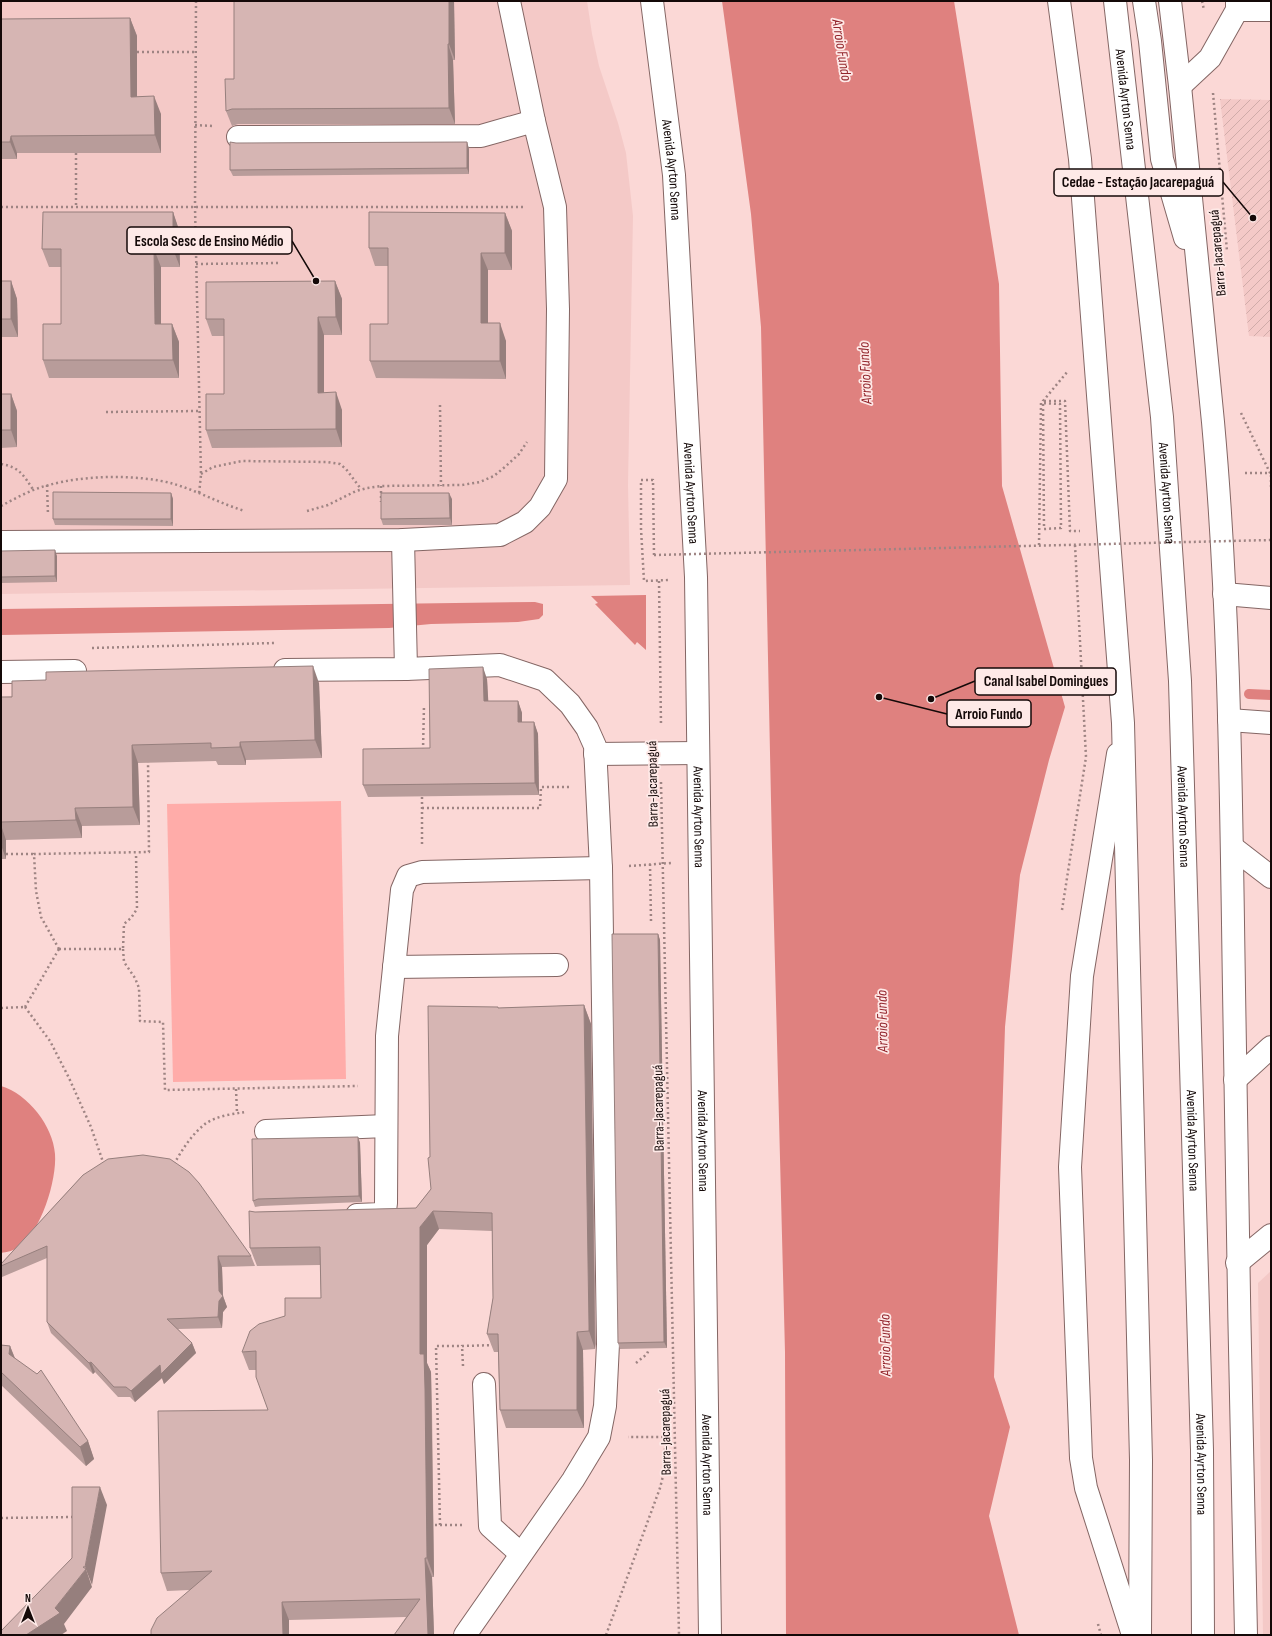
<svg xmlns="http://www.w3.org/2000/svg" width="1272" height="1636" viewBox="0 0 1272 1636" font-family="'Sofia Sans Condensed',sans-serif">
	<style>
		.built { fill: #f4c9c7 }
		.industrial { fill: url(#industrial-furrows) }
		.pitch { fill: #ffaca9 }
		.water { fill: #df817f }
		.lines { fill: none; stroke-linecap: round; stroke-linejoin: round }
		.stream { stroke: #df817f; stroke-width: 10 }
		.minor-casing { stroke: #846664; stroke-width: 24 }
		.highway-casing { stroke: #846664; stroke-width: 24 }
		.path { stroke: #9e8483; stroke-width: 2.5; stroke-dasharray: 2 3; stroke-linecap: butt }
		.minor { stroke: #fff; stroke-width: 22 }
		.highway { stroke: #fff; stroke-width: 22 }
		.path-bridge { stroke: #9e8483; stroke-width: 2.5; stroke-dasharray: 2 3; stroke-linecap: butt }
		.wall { fill: #b89c9a }
		.shaded-wall { fill: #967f7d }
		.building { fill: #d6b5b3; stroke: #967f7d }
		.labels { text-anchor: middle; stroke-width: 3.5; stroke-linejoin: round; paint-order: stroke }
		.street-label { font-size: 14px; fill: #140908; stroke: #fee9e7 }
		.water-label { font-size: 15px; font-style: italic; fill: #92242b; stroke: #fee9e7 }
		.leader { fill: none; stroke: #140908; stroke-width: 1.5 }
		.callout-dot { fill: #140908; stroke: #fee9e7; stroke-width: 1.5 }
		.callout { fill: #fee9e7; stroke: #140908; stroke-width: 1.5 }
		.callout-label { font-size: 15px; text-anchor: middle; font-weight: bold; fill: #140908 }
	</style>
	<defs>
		<pattern id="industrial-furrows" width="10" height="10" patternUnits="userSpaceOnUse"><rect width="10" height="10" fill="#f4c9c7"/><path d="M-1 1l2-2M0 10L10 0M9 11l2-2" fill="none" stroke="#d0aba9"/></pattern>
	</defs>
	<rect width="100%" height="100%" fill="#fbd8d6"/>
	<g class="built">
		<polygon points="1,1 587,1 592,34 599,66 618,123 626,153 633,216 628,485 630,585 1,594"/>
		<polygon points="1271,1271 1271,1635 1263,1635 1258,1283"/>
	</g>
	<polygon class="industrial" points="1220,99 1271,100 1271,337 1249,336"/>
	<polygon class="pitch" points="341,801 346,1079 173,1082 167,804"/>
	<g class="water">
		<polygon points="722,1 954,1 999,284 1002,486 1065,707 1049,760 1020,875 1005,1027 994,1377 1010,1427 989,1516 1019,1635 786,1635 785,1352 772,847 761,327 751,214"/>
		<polygon points="646,595 646,650 637,642 635,645 595,604 598,603 591,596"/>
		<polygon points="535,602 543,604 543,615 539,619 518,622 431,624 389,628 1,635 1,609"/>
		<path d="M 1,1086 C 28,1094 53,1126 55,1154 C 57,1180 41,1233 18,1247 C 13,1251 7,1252 1,1253 Z"/>
	</g>
	<g class="lines">
		<polyline class="stream" points="1249,694 1271,695"/>
		<defs>
			<g id="minor">
				<polyline points="1237,10 1271,10"/>
				<polyline points="1180,86 1210,58 1237,10 1237,1"/>
				<polyline points="238,137 481,136 534,121"/>
				<polyline points="403,540 406,669"/>
				<polyline points="1,542 403,540 500,535 525,522 540,507 556,479 558,309 555,207 534,121 509,1"/>
				<polyline points="1224,594 1271,598"/>
				<polyline points="285,670 406,669 500,665 545,680 570,704 587,728 595,746 601,868 608,1344 605,1406 599,1437 573,1480 465,1635"/>
				<polyline points="1,672 75,671"/>
				<polyline points="1229,720 1271,723"/>
				<polyline points="595,754 698,753"/>
				<polyline points="1118,754 1082,976 1070,1167 1081,1458 1086,1488 1133,1635"/>
				<polyline points="1232,847 1271,877"/>
				<polyline points="394,967 557,965"/>
				<polyline points="1235,1080 1271,1047"/>
				<polyline points="266,1131 386,1126"/>
				<polyline points="357,1215 381,1214 385,1210 386,1203 387,1036 402,890 408,876 422,872 601,868"/>
				<polyline points="1237,1263 1271,1235"/>
				<polyline points="484,1384 490,1526 521,1554"/>
			</g>
			<g id="highway">
				<path id="s1" d="M 652,1 L 674,175 L 696,577 L 710,1635"/>
				<polyline points="1059,1 1080,159 1123,723 1141,1460 1140,1635"/>
				<path id="s2" d="M 1115,1 L 1162,417 L 1180,681 L 1202,1450 L 1203,1635"/>
				<polyline points="1144,1 1150,41 1162,159 1185,238"/>
				<path d="M 1170,1 L 1180,86 L 1213,422 C 1230,611 1231,800 1234,989 C 1237,1204 1241,1420 1246,1635"/>
			</g>
		</defs>
		<use href="#minor" class="minor-casing"/>
		<use href="#highway" class="highway-casing"/>
		<g class="path">
			<polyline points="196,1 195,207 201,475 199,494"/>
			<polyline points="1202,1 1204,10"/>
			<polyline points="137,52 196,52"/>
			<polyline points="1213,93 1227,251"/>
			<polyline points="195,125 213,126"/>
			<polyline points="76,153 76,207"/>
			<polyline points="1,207 526,207"/>
			<polyline points="196,264 279,263"/>
			<polyline points="1044,401 1065,401 1070,531 1080,531"/>
			<polyline points="440,405 441,486"/>
			<polyline points="106,412 199,411"/>
			<polyline points="1241,413 1271,475"/>
			<path d="M 1,464 C 20,467 24,476 34,491"/>
			<polyline points="1245,473 1271,473"/>
			<polyline points="201,474 213,467 242,461 327,462 340,464 346,469 361,489"/>
			<polyline points="1271,475 1271,490"/>
			<polyline points="47,485 48,515"/>
			<polyline points="381,486 381,502"/>
			<path d="M 1,506 C 16,498 32,489 49,485 C 84,475 139,474 174,484 C 198,491 221,504 245,511"/>
			<polyline points="307,511 328,505 356,491 367,488 381,486 462,485 480,482 494,476 506,466 519,454 527,442"/>
			<polyline points="1039,545 1041,403 1060,404 1061,528 1044,529 1043,401 1068,371"/>
			<polyline points="654,555 653,480 641,480 641,529 644,581 669,580"/>
			<polyline points="659,581 661,725"/>
			<polyline points="92,648 275,643"/>
			<polyline points="423,750 424,705"/>
			<polyline points="661,782 679,1635"/>
			<polyline points="422,808 540,808 541,787 569,787"/>
			<polyline points="422,844 422,793"/>
			<polyline points="6,854 34,854"/>
			<polyline points="650,864 651,921"/>
			<polyline points="629,866 671,863"/>
			<polyline points="1062,910 1086,757 1075,545"/>
			<polyline points="59,949 41,917 36,891 34,854 149,852 148,760"/>
			<polyline points="59,949 123,949 124,924 131,918 137,909 136,853"/>
			<polyline points="123,949 124,962 135,978 139,988 140,1021 163,1022 165,1090 358,1086"/>
			<polyline points="25,1007 50,1041 69,1078 91,1127 104,1165"/>
			<polyline points="25,1007 59,949"/>
			<polyline points="1,1008 25,1007"/>
			<polyline points="236,1089 237,1113"/>
			<path d="M 174,1164 C 182,1150 192,1134 205,1124 C 216,1116 232,1114 245,1112"/>
			<polyline points="636,1363 647,1354 649,1349"/>
			<polyline points="463,1366 462,1346 494,1345"/>
			<polyline points="1,1518 75,1517"/>
			<polyline points="430,1525 463,1525"/>
			<polyline points="440,1525 436,1346 462,1346"/>
			<polyline points="1098,1624 1101,1635"/>
			<polyline points="606,1635 660,1488 665,1468 665,1437 628,1437"/>
		</g>
		<use href="#minor" class="minor"/>
		<use href="#highway" class="highway"/>
		<polyline class="path-bridge" points="654,555 1271,540"/>
	</g>
	<g class="wall">
		<polygon points="234,1 454,1 455,60 453,60 455,124 238,124 232,126 226,111 234,79"/>
		<polygon points="130,18 137,36 137,97 161,114 161,153 17,153 17,159 1,159 1,19"/>
		<polygon points="467,142 469,149 469,174 233,176 230,170 236,143"/>
		<polygon points="173,212 179,230 180,267 161,267 161,324 172,324 179,342 179,378 49,378 43,360 61,324 61,267 49,267 42,249"/>
		<polygon points="505,213 512,231 512,270 488,270 488,323 506,341 506,379 376,378 370,361 388,324 388,266 375,266 369,248"/>
		<polygon points="1,281 11,281 17,299 18,337 1,337"/>
		<polygon points="335,281 342,299 342,335 324,335 324,393 342,410 342,447 212,448 206,430 224,394 224,336 212,336 206,319"/>
		<polygon points="1,394 11,394 17,411 17,447 1,448"/>
		<polygon points="171,493 173,499 173,526 55,525 53,519"/>
		<polygon points="452,499 452,525 383,525 381,519"/>
		<polygon points="1,551 57,556 57,582 1,583"/>
		<polygon points="487,679 488,701 518,701 522,713 522,722 534,722 538,734 539,795 368,797 363,785 430,748"/>
		<polygon points="319,683 322,758 246,760 246,765 218,765 216,761 138,763 140,825 82,826 82,838 6,840 6,859 1,859 1,697"/>
		<polygon points="658,934 660,940 667,1348 620,1349 618,1343"/>
		<polygon points="584,1005 591,1024 596,1344 595,1349 583,1350 584,1428 506,1428 500,1410 498,1352 494,1352 487,1334 493,1298 492,1231 439,1229 427,1245 427,1363 431,1372 432,1408 434,1577 432,1577 434,1635 394,1635 406,1617 289,1620 289,1635 151,1635 190,1590 167,1591 161,1573 268,1410 256,1370 249,1370 242,1352 285,1316 321,1298 320,1265 257,1266 250,1248 255,1212 416,1208 431,1189 430,1157 498,1007 498,1008"/>
		<polygon points="358,1137 360,1143 362,1202 261,1206 255,1207 253,1201"/>
		<polygon points="83,1175 251,1256 255,1266 222,1267 223,1296 227,1307 223,1312 222,1328 178,1329 192,1343 196,1353 164,1384 162,1378 135,1402 130,1397 118,1397 95,1372 93,1374 51,1333 47,1322 47,1258 2,1277 1,1274 1,1264"/>
		<polygon points="1,1345 10,1346 15,1358 88,1441 94,1459 86,1466 1,1385"/>
	</g>
	<g class="shaded-wall">
		<polygon points="449,1 454,1 455,60 449,44"/>
		<polygon points="130,18 137,36 137,115 131,97"/>
		<polygon points="448,44 453,60 455,124 449,108"/>
		<polygon points="154,96 161,114 161,153 155,135"/>
		<polygon points="11,136 17,153 17,159 10,142"/>
		<polygon points="467,142 469,149 469,174 467,168"/>
		<polygon points="173,212 179,230 180,267 173,249"/>
		<polygon points="505,213 512,231 512,270 505,253"/>
		<polygon points="154,249 161,267 161,342 155,324"/>
		<polygon points="481,253 488,270 488,341 481,323"/>
		<polygon points="11,281 17,299 18,337 11,319"/>
		<polygon points="335,281 342,299 342,335 336,317"/>
		<polygon points="318,317 324,335 324,411 318,393"/>
		<polygon points="500,323 506,341 506,379 500,361"/>
		<polygon points="172,324 179,342 179,378 173,360"/>
		<polygon points="336,392 342,410 342,447 336,429"/>
		<polygon points="11,394 17,411 17,447 11,430"/>
		<polygon points="171,493 173,499 173,526 171,519"/>
		<polygon points="449,493 452,499 452,525 450,518"/>
		<polygon points="55,550 57,556 57,582 55,576"/>
		<polygon points="313,666 319,683 322,758 315,740"/>
		<polygon points="483,667 487,679 489,713 484,701"/>
		<polygon points="518,701 522,713 522,734 518,722"/>
		<polygon points="534,722 538,734 539,795 535,783"/>
		<polygon points="240,742 246,760 246,765 240,747"/>
		<polygon points="132,745 138,763 140,825 133,807"/>
		<polygon points="75,808 82,826 82,838 76,820"/>
		<polygon points="1,825 6,840 6,859 1,845"/>
		<polygon points="658,934 660,940 667,1348 664,1342"/>
		<polygon points="584,1005 591,1024 595,1349 589,1331"/>
		<polygon points="358,1137 360,1143 362,1202 359,1196"/>
		<polygon points="433,1211 439,1229 427,1245 427,1363 431,1372 434,1577 427,1558 420,1354 420,1227"/>
		<polygon points="218,1256 222,1267 223,1297 223,1296 227,1307 223,1312 222,1328 218,1317 219,1291"/>
		<polygon points="577,1332 583,1350 584,1428 577,1410"/>
		<polygon points="192,1343 196,1353 164,1384 162,1378 135,1402 131,1391 160,1365"/>
		<polygon points="10,1346 17,1364 9,1354"/>
		<polygon points="91,1362 95,1372 93,1374 89,1363"/>
		<polygon points="88,1441 94,1459 86,1466 80,1447"/>
		<polygon points="100,1487 107,1505 92,1585 85,1567"/>
		<polygon points="425,1558 432,1577 434,1635 427,1635"/>
		<polygon points="86,1569 92,1587 64,1624 67,1631 61,1635 26,1635 55,1608"/>
		<polygon points="282,1602 289,1620 289,1635 283,1635"/>
	</g>
	<g class="building">
		<polygon points="234,1 449,1 449,44 448,44 449,108 232,109 226,111 225,79 234,79"/>
		<polygon points="130,18 131,97 154,96 155,135 11,136 10,142 1,142 1,19"/>
		<polygon points="230,142 236,143 467,142 467,168 230,170"/>
		<polygon points="43,212 173,212 173,249 154,249 155,324 172,324 173,360 43,360 43,324 61,324 61,249 42,249"/>
		<polygon points="369,212 505,213 505,253 481,253 481,323 500,323 500,361 370,361 370,324 388,324 388,248 369,248"/>
		<rect x="1" y="281" width="10" height="38"/>
		<polygon points="335,281 336,317 318,317 318,393 336,392 336,429 206,430 206,394 224,394 224,319 206,319 206,282"/>
		<rect x="1" y="394" width="10" height="36"/>
		<polygon points="53,492 171,493 171,519 53,519"/>
		<polygon points="381,493 449,493 450,518 381,519"/>
		<polygon points="55,550 55,576 1,577 1,551"/>
		<polygon points="313,666 315,740 240,742 240,747 211,748 211,743 132,745 133,807 75,808 76,820 1,822 1,697 12,697 12,681 46,680 46,672"/>
		<polygon points="483,667 484,701 518,701 518,722 534,722 535,783 363,785 363,749 430,748 429,669"/>
		<polygon points="612,934 658,934 664,1342 618,1343"/>
		<polygon points="584,1005 589,1326 589,1331 577,1332 577,1410 500,1410 498,1334 487,1334 493,1298 492,1213 433,1211 420,1227 420,1354 424,1354 425,1389 427,1558 425,1558 428,1634 427,1635 394,1635 420,1599 282,1602 283,1635 151,1635 151,1630 157,1618 212,1571 161,1573 158,1411 268,1410 256,1377 256,1351 242,1352 250,1331 259,1324 285,1316 285,1298 321,1298 320,1247 250,1248 249,1211 255,1212 416,1208 431,1189 428,1158 430,1157 428,1006 498,1007 498,1008"/>
		<polygon points="358,1137 359,1196 258,1199 253,1201 252,1139"/>
		<polygon points="143,1155 170,1159 189,1172 199,1183 251,1256 218,1256 219,1291 223,1296 219,1301 218,1317 167,1319 192,1343 161,1374 160,1365 131,1391 126,1387 114,1387 91,1362 89,1363 47,1322 47,1246 1,1266 1,1264 83,1175 108,1159"/>
		<polygon points="1,1345 10,1346 9,1354 37,1374 41,1370 88,1441 80,1447 1,1372"/>
		<polygon points="72,1487 100,1487 85,1567 83,1567 86,1569 55,1608 60,1613 26,1635 1,1635 1,1631 72,1558"/>
	</g>
	<g class="labels">
		<g class="street-label">
			<text dy="5" stroke="none"><textPath href="#s2" startOffset="99">Avenida Ayrton Senna</textPath></text>
			<text dy="5" stroke="none"><textPath href="#s1" startOffset="170">Avenida Ayrton Senna</textPath></text>
			<text transform="translate(1217 253) rotate(-95)" y="5">Barra-Jacarepaguá</text>
			<text dy="5" stroke="none"><textPath href="#s1" startOffset="494">Avenida Ayrton Senna</textPath></text>
			<text dy="5" stroke="none"><textPath href="#s2" startOffset="495">Avenida Ayrton Senna</textPath></text>
			<text transform="translate(652 784) rotate(-91)" y="5">Barra-Jacarepaguá</text>
			<text dy="5" stroke="none"><textPath href="#s2" startOffset="819">Avenida Ayrton Senna</textPath></text>
			<text dy="5" stroke="none"><textPath href="#s1" startOffset="818">Avenida Ayrton Senna</textPath></text>
			<text transform="translate(658 1108) rotate(-91)" y="5">Barra-Jacarepaguá</text>
			<text dy="5" stroke="none"><textPath href="#s2" startOffset="1143">Avenida Ayrton Senna</textPath></text>
			<text dy="5" stroke="none"><textPath href="#s1" startOffset="1142">Avenida Ayrton Senna</textPath></text>
			<text transform="translate(665 1432) rotate(-91)" y="5">Barra-Jacarepaguá</text>
			<text dy="5" stroke="none"><textPath href="#s2" startOffset="1467">Avenida Ayrton Senna</textPath></text>
			<text dy="5" stroke="none"><textPath href="#s1" startOffset="1466">Avenida Ayrton Senna</textPath></text>
		</g>
		<g class="water-label">
			<text transform="translate(842 50) rotate(81)" y="5">Arroio Fundo</text>
			<text transform="translate(865 373) rotate(-93)" y="5">Arroio Fundo</text>
			<text transform="translate(882 1021) rotate(-91)" y="5">Arroio Fundo</text>
			<text transform="translate(885 1345) rotate(-91)" y="5">Arroio Fundo</text>
		</g>
	</g>
	<path class="leader" d="M1253 218L1223 182M316 281L292 241M931 699L975 681M879 697L947 714"/>
	<g class="callout-dot">
		<circle cx="1253" cy="218" r="4"/>
		<circle cx="316" cy="281" r="4"/>
		<circle cx="931" cy="699" r="4"/>
		<circle cx="879" cy="697" r="4"/>
	</g>
	<g class="callout">
		<rect x="1054" y="169" width="169" height="27" rx="4"/>
		<rect x="127" y="227" width="165" height="27" rx="4"/>
		<rect x="975" y="668" width="141" height="27" rx="4"/>
		<rect x="947" y="700" width="84" height="27" rx="4"/>
	</g>
	<g class="callout-label">
		<text x="1138" y="187">Cedae - Estação Jacarepaguá</text>
		<text x="209" y="246">Escola Sesc de Ensino Médio</text>
		<text x="1046" y="686">Canal Isabel Domingues</text>
		<text x="989" y="719">Arroio Fundo</text>
	</g>
	<rect width="1272" height="1636" fill="none" stroke="#140908" stroke-width="4"/>
	<g transform="translate(28 1608)" stroke="#fee9e7" stroke-width="3" paint-order="stroke">
	<path d="M0-3L7 15L0 10L-7 15Z" fill="#140908"/>
	<text y="-6" font-size="11" font-weight="bold" text-anchor="middle" fill="#140908">N</text>
	</g>
</svg>
